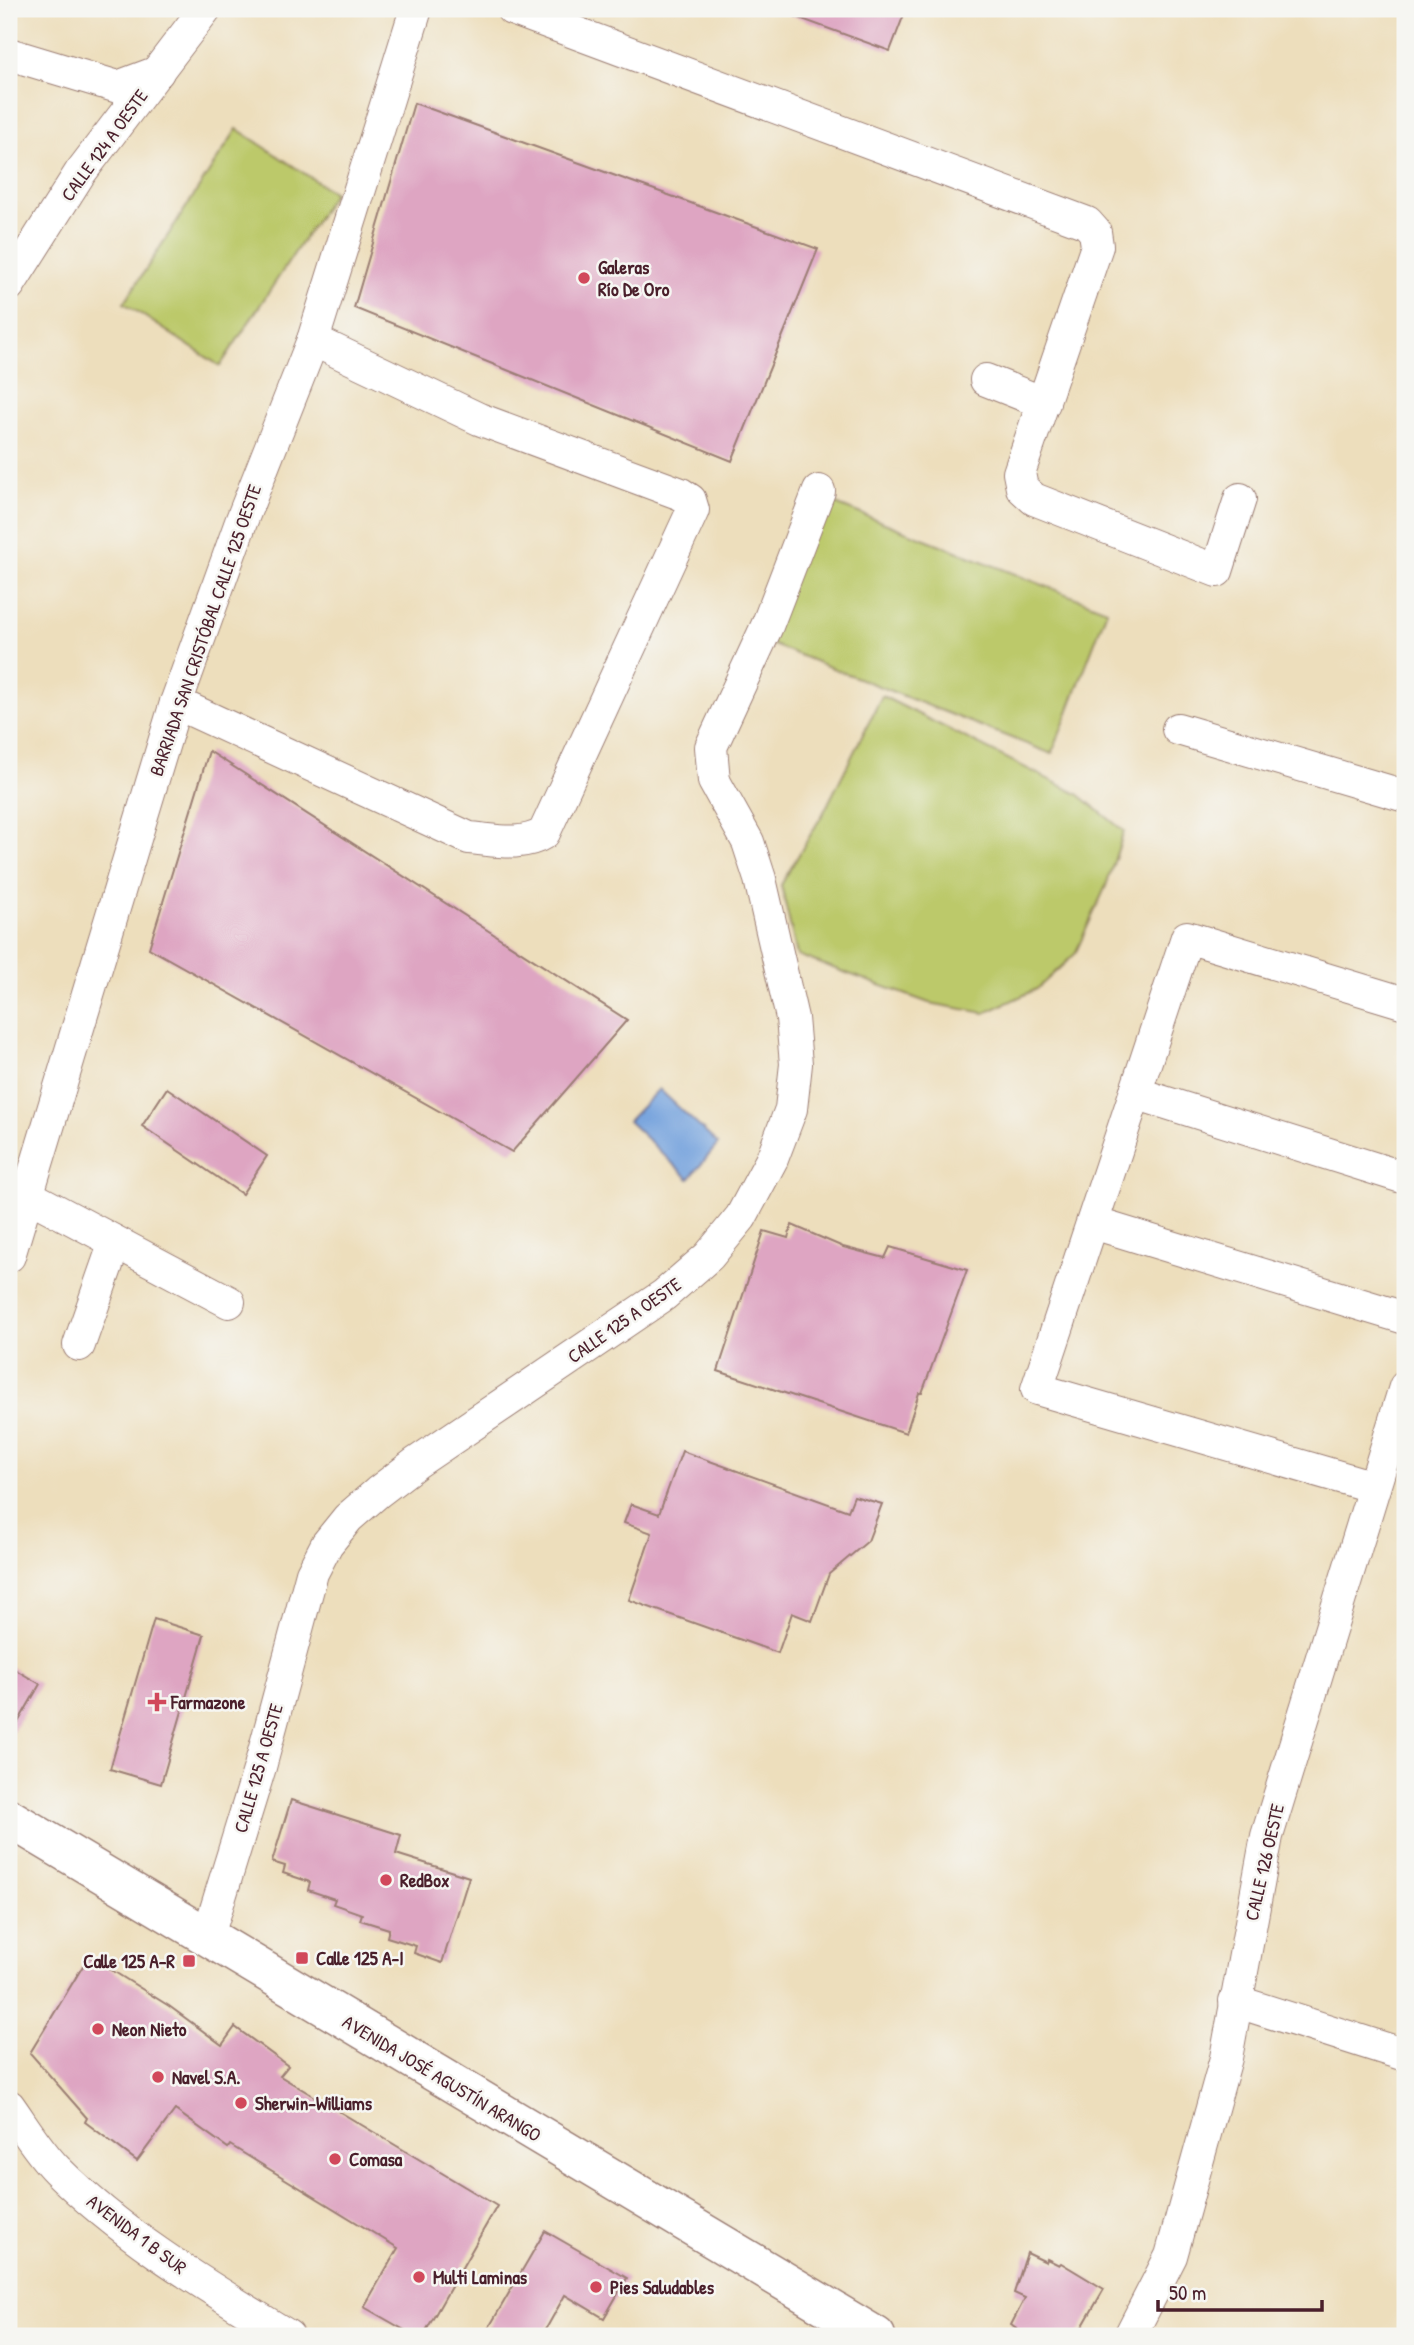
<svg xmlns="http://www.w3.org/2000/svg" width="1414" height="2345" viewBox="0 0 1414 2345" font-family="'Patrick Hand',sans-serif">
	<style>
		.green { fill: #bcc96b; stroke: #83744b; stroke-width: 2 }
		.water { fill: #74a2dd; stroke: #5f6084; stroke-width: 2 }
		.building { fill: #dea5c2 }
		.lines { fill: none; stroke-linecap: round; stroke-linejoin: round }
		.minor-casing { stroke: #9c7e74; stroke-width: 34 }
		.major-casing { stroke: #9c7e74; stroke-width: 41 }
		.minor { stroke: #fff; stroke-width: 32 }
		.major { stroke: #fff; stroke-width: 38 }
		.poi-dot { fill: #d1495b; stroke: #f6f6f2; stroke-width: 2.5 }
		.labels { text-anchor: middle; stroke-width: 5; stroke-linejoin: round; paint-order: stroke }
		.street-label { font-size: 19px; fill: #4a1f2b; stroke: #f6f6f2 }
		.poi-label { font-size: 19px; font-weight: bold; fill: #4a1f2b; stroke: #f6f6f2; text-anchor: start }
	</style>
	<rect width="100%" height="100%" fill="#f6f6f2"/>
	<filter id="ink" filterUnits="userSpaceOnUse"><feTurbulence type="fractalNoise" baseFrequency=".0143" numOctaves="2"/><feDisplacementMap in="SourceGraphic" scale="14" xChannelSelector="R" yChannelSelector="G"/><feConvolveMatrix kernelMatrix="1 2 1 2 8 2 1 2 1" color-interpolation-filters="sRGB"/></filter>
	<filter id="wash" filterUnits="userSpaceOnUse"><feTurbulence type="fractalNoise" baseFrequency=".00686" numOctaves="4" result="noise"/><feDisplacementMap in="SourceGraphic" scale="28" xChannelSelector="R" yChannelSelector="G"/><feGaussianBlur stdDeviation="1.57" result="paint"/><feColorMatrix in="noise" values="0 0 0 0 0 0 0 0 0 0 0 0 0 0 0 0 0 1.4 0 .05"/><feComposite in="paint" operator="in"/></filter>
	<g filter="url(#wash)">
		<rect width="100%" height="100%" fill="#eddebc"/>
		<g class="green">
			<polygon points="237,129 334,193 220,366 124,303"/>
			<polygon points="823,499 1107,610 1052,754 768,643"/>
			<polygon points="882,696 1078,794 1124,831 1106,886 1075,954 1037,989 985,1013 929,1003 797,955 781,885 825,810"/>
		</g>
		<polygon class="water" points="659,1089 718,1144 689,1179 628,1121"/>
		<g id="blocks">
			<g class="building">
				<polygon points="781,9 906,9 890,51 780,11"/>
				<polygon points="414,103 818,249 732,461 354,308"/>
				<polygon points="209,751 627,1020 512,1152 149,948"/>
				<polygon points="167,1088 267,1156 242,1194 142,1126"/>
				<polygon points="792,1225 843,1247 885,1258 890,1247 967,1270 922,1393 919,1393 906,1433 718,1371 764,1231 788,1238"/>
				<polygon points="682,1451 848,1511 854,1496 882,1504 868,1541 829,1574 812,1621 792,1613 778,1653 629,1600 652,1533 624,1523 631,1504 659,1514"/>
				<polygon points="154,1619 204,1635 161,1784 110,1769"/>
				<polygon points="9,1666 40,1684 9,1738"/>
				<polygon points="291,1800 401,1835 396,1854 469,1877 442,1963 414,1953 416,1946 387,1937 389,1929 360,1920 362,1914 333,1904 335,1899 308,1890 310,1882 283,1873 285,1866 272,1862"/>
				<polygon points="89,1956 169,2006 222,2045 235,2027 288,2066 280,2076 497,2206 423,2336 415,2336 364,2307 398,2248 230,2145 228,2148 175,2110 137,2161 85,2122 87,2118 30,2053"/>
				<polygon points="545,2231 627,2278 604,2318 565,2295 542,2336 484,2336"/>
				<polygon points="1027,2253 1046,2262 1047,2259 1059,2265 1061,2263 1104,2289 1077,2336 1026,2336 1011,2325 1025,2298 1014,2293"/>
			</g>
		</g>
	</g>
	<g filter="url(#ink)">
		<use href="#blocks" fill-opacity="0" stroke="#9c7e74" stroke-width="2"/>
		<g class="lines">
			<defs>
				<g id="minor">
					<polyline points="512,9 1087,223 1095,232 1097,246 1019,473 1022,488 1034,499 1217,571 1240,499"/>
					<polyline points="9,54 118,87 158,72"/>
					<polyline points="9,285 80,173 205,9"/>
					<polyline points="986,380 1044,403"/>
					<path d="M 176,703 L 469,838 C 495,840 522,847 544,833 L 693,510 L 690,500 L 681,494 L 479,419 L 313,340"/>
					<polyline points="1178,729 1405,796"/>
					<polyline points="1135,1093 1405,1178"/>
					<polyline points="27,1195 229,1302"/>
					<polyline points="1093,1223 1405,1318"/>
					<polyline points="9,1256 176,703 241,522 313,340 416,9"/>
					<polyline points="79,1345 115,1242"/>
					<polyline points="1374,1487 1037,1389 1187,937 1405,1003"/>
					<polyline points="207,1939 260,1767 312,1573 327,1544 348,1518 378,1492 416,1463 664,1295 709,1256 741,1217 772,1159 791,1109 796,1064 792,1018 760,879 748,842 714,781 711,747 767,626 819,491"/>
					<polyline points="1235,2001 1405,2055"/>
					<path d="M 9,2106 C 24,2127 39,2152 57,2170 C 125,2238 207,2286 288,2336"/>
					<polyline points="1130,2336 1171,2256 1226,2058 1267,1836 1405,1387"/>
				</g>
				<polyline id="major" points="9,1818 876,2336"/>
			</defs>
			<use href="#minor" class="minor-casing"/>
			<use href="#major" class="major-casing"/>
			<use href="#minor" class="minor"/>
			<use href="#major" class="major"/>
		</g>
	</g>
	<g class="poi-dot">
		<circle cx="584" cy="278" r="7"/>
		<path d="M153.5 1691.5h7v7h7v7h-7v7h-7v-7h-7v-7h7z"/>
		<circle cx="386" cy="1880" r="7"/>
		<rect x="295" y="1951" width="14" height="14" rx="3.5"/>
		<rect x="182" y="1954" width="14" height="14" rx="3.5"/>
		<circle cx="98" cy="2029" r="7"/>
		<circle cx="158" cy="2077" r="7"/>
		<circle cx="241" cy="2103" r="7"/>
		<circle cx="335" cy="2159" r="7"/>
		<circle cx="419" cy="2277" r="7"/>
		<circle cx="596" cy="2287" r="7"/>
	</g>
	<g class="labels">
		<g class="street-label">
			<text transform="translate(104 145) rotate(-54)" y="7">CALLE 124 A OESTE</text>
			<text transform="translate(205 630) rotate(-71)" y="7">BARRIADA SAN CRISTÓBAL CALLE 125 OESTE</text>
			<text transform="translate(624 1320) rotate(-35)" y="7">CALLE 125 A OESTE</text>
			<text transform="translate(258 1768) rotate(-74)" y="7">CALLE 125 A OESTE</text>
			<text transform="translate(1264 1862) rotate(-77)" y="7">CALLE 126 OESTE</text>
			<text transform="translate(442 2078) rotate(31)" y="7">AVENIDA JOSÉ AGUSTÍN ARANGO</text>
			<text transform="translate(137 2234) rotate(37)" y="7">AVENIDA 1 B SUR</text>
		</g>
		<g class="poi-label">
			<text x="598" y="274">Galeras<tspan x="598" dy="22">Río De Oro</tspan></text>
			<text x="171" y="1709">Farmazone</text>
			<text x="400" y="1887">RedBox</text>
			<text x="316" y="1965">Calle 125 A-I</text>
			<text x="175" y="1968" text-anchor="end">Calle 125 A-R</text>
			<text x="112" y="2036">Neon Nieto</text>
			<text x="172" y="2084">Navel S.A.</text>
			<text x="255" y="2110">Sherwin-Williams</text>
			<text x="349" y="2166">Comasa</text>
			<text x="433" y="2284">Multi Laminas</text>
			<text x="610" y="2294">Pies Saludables</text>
		</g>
	</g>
	<rect width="1414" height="2345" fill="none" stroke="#f6f6f2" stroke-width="35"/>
	<path d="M1158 2300v10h164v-10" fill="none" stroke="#4a1f2b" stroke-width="3.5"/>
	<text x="1169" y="2300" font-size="21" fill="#4a1f2b" stroke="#f6f6f2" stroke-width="5" paint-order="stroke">50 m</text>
</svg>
